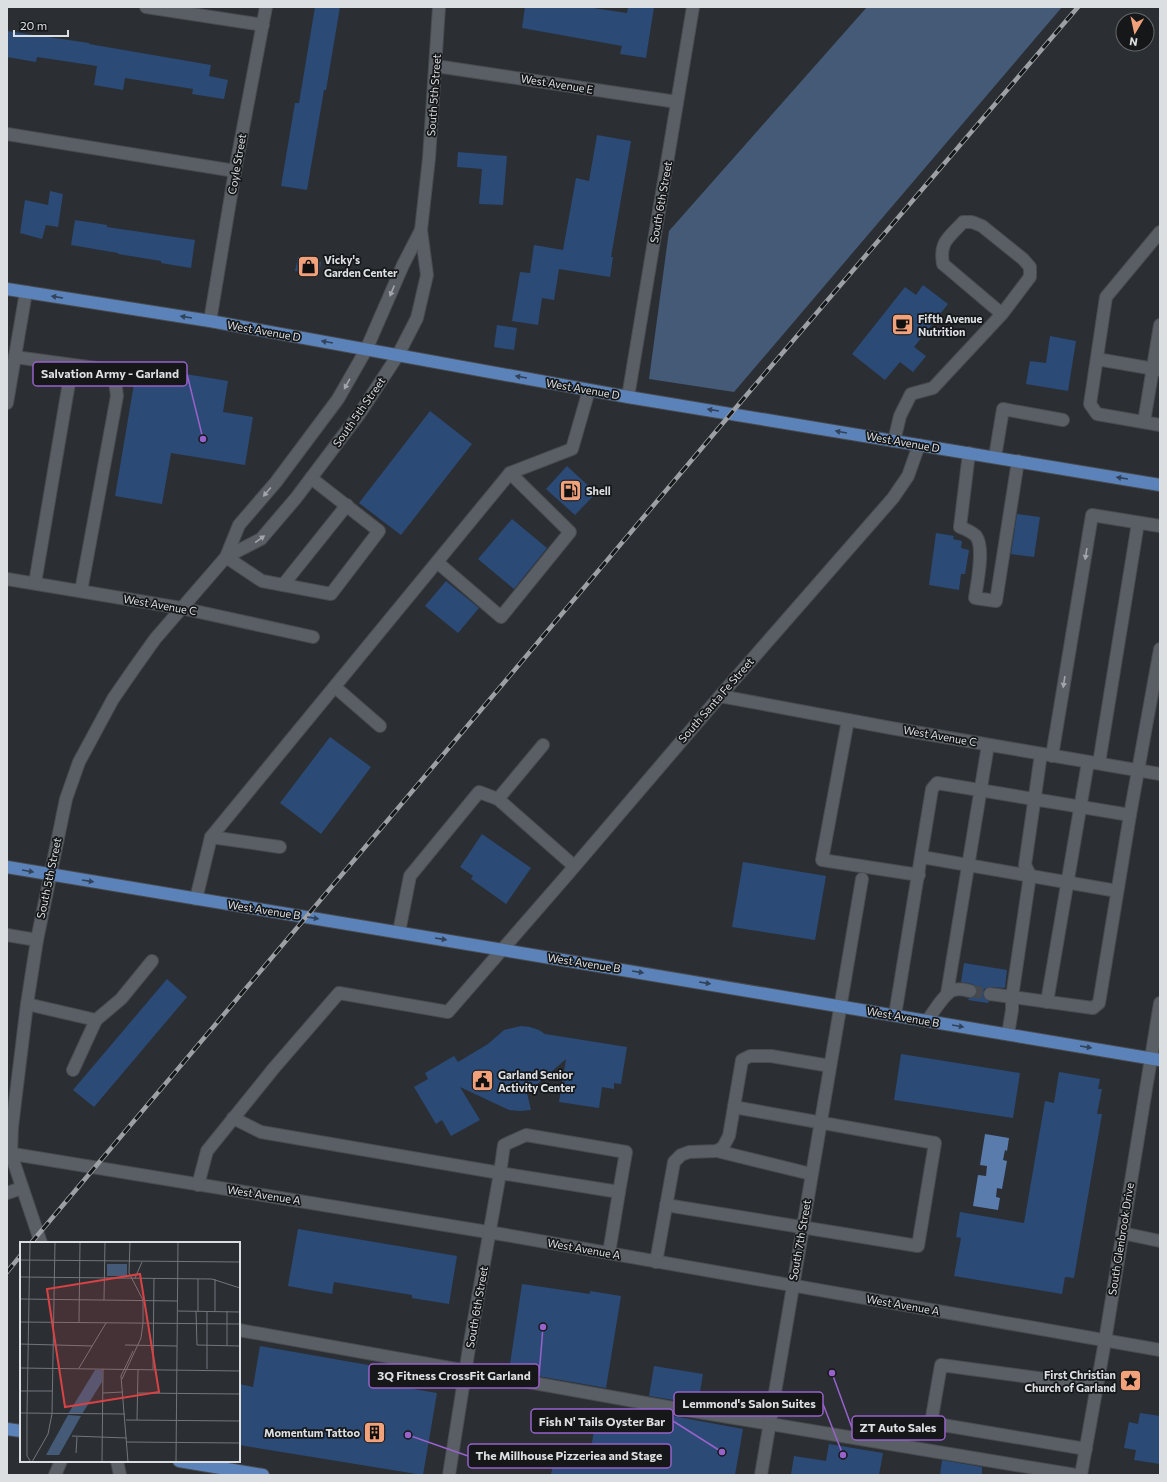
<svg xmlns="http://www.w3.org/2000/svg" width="1167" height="1482" viewBox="0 0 1167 1482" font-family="Commissioner,sans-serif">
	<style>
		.green { fill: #455a77 }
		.water { fill: #5a7cac }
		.building { fill: #2b4a76 }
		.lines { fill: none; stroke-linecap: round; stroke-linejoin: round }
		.minor-tunnel { stroke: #46494e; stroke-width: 12; stroke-dasharray: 12 6; stroke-linecap: butt }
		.minor-casing { stroke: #484b4f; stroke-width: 14 }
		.major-casing { stroke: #484b4f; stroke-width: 14 }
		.minor { stroke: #5a5f65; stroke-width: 12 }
		.major { stroke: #5b83ba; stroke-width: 12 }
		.rail-casing { stroke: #9da0a4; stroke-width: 4.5 }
		.rail { stroke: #151719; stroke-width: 3; stroke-dasharray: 9; stroke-linecap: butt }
		.oneway { fill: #a2a5aa }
		.oneway2 { fill: #314259 }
		.labels { text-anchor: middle; stroke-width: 3.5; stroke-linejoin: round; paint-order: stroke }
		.street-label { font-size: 11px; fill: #dcdfe2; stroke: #151719 }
		.poi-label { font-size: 11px; font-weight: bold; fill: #dcdfe2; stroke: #151719; text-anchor: start }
		.inset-road { fill: none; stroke: #72757a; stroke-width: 1 }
		.view { fill: #d74344; fill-opacity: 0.15; stroke: #d74344; stroke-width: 2 }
		.inset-edge { fill: none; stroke: #dcdfe2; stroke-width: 2 }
		.leader { fill: none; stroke: #9862ca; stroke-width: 1.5 }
		.callout-dot { fill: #9862ca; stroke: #151719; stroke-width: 1.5 }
		.callout { fill: #151719; stroke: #9862ca; stroke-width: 1.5 }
		.callout-label { font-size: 12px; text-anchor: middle; font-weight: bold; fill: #dcdfe2 }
	</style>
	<rect width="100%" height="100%" fill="#2b2f34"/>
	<polygon class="green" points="867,7 1062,7 734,392 649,379 669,231"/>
	<polygon class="water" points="985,1134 1009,1138 1007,1151 1005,1150 1003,1160 1007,1161 1002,1189 997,1188 996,1197 1000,1198 998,1210 973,1206 978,1175 986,1176 987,1166 980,1165"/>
	<g class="building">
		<polygon points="315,7 340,7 326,90 324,90 307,190 281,186 295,103 299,103"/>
		<polygon points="525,7 586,7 627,13 628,7 654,7 646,58 620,54 622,46 522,28"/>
		<polygon points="7,31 89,43 89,44 211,65 209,76 228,80 224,99 192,94 193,89 125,78 123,90 94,85 97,66 37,57 36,62 7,57"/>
		<polygon points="597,135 631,141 611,257 613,257 610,277 559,269 554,300 542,298 538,325 512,321 520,272 530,273 534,245 563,250 576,178 589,181"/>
		<polygon points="458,152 507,156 503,205 479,204 482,169 457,167"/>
		<polygon points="50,191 63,194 58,227 46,225 42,239 20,233 25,200 48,205"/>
		<polygon points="75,220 107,225 107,227 195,240 191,268 161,263 161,261 118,254 118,253 71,245"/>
		<polygon points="298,257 321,262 319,275 295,271"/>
		<polygon points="923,285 948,304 914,347 926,356 913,372 900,362 885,380 852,354 905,287 916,295"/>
		<polygon points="497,325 517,328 514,350 494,347"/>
		<polygon points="1050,336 1076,341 1068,391 1026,384 1030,361 1046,363"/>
		<polygon points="137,366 228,381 223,412 253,417 245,465 171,453 162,504 115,496"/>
		<polygon points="430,411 472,444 401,535 359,503"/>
		<polygon points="567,466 596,493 575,515 546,489"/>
		<polygon points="1017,514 1040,517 1034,557 1011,554"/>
		<polygon points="512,519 547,548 514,589 478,559"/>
		<polygon points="936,533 954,536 953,539 962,541 961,548 969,550 965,574 961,574 959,590 929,585"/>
		<polygon points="446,581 479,608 458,633 425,606"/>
		<polygon points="330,737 371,767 321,834 280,803"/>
		<polygon points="482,834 531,868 506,904 471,879 473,876 460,867"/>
		<polygon points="743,862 826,876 815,940 732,927"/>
		<polygon points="964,963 1007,970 1005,988 991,987 984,989 983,996 989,1001 988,1003 968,1000 969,998 976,996 977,989 972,984 961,982"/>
		<polygon points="167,979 187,997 94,1107 73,1090"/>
		<polygon points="521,1026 530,1027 539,1030 545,1034 627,1047 621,1084 614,1083 614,1089 602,1087 599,1108 559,1102 566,1059 527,1093 531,1110 520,1111 509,1110 460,1087 480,1120 451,1136 442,1120 436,1124 414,1087 428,1079 425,1073 454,1056 458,1062 488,1044 504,1030"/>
		<polygon points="901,1054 1020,1073 1013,1118 894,1100"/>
		<polygon points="1059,1072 1100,1079 1098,1089 1102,1089 1097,1114 1102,1114 1074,1278 1065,1277 1062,1294 954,1276 961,1238 956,1237 960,1212 1024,1223 1045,1101 1054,1103"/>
		<polygon points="298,1229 457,1256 449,1304 412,1298 412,1295 334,1282 332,1294 288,1286"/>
		<polygon points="522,1284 590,1294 590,1291 621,1296 606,1388 509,1371"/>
		<polygon points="260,1346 374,1366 372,1382 437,1393 423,1475 239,1445 239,1384 253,1387"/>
		<polygon points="654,1366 703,1374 698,1404 649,1396"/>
		<polygon points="598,1409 645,1417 646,1411 743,1429 735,1475 551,1475 556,1446 590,1453"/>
		<polygon points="1140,1413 1160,1416 1160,1464 1134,1460 1136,1450 1124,1448 1129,1422 1138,1424"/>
		<polygon points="829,1444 883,1453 879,1475 791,1475 794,1456 826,1461"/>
		<polygon points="942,1460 982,1467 982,1475 940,1475"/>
	</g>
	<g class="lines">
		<polyline class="minor-tunnel" points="970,991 990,994"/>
		<defs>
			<g id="minor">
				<polyline points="146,7 263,25"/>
				<polyline points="436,66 677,102"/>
				<polyline points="7,134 235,171"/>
				<polyline points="1160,232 1106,297 1090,404 1097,414 1160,425"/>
				<polyline points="210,321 235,171 266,7"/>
				<polyline points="15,357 103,369 115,381 117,396 81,591"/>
				<polyline points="1097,359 1160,370"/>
				<polyline points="628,397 693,7"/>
				<polyline points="7,403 26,292"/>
				<polyline points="1144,422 1160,325"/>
				<path d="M 894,441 L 900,416 L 911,394 L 933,388 L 1002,314 L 1030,277 L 1030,267 L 1023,259 L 982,226 L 972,222 L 963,222 C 949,238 939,241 943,264 L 1002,314"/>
				<path d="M 969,453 L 960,527 C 965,529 972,532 976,536 C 985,548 977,583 975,598 L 996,601 L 1018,461"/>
				<polyline points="995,457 1003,409 1063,420"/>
				<polyline points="226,557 261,539 296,498 360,413 398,355 417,318 427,275 421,230 429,158 439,7"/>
				<polyline points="226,557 262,581 331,594 379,531 311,478"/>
				<polyline points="437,562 501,617 570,532 510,473"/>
				<polyline points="7,579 181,608 313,637"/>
				<polyline points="35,583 72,365"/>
				<polyline points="283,585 347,505"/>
				<polyline points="335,687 380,726"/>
				<polyline points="720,696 891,728 1160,774"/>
				<polyline points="848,720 822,860 919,875"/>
				<polyline points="1041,754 1025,865 1030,875 1012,997 1093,1008 1099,1003 1130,815 1160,649"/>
				<polyline points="1052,756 1092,515 1160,526"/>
				<polyline points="1099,763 1138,523"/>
				<polyline points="498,799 543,745"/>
				<polyline points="211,837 280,847"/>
				<polyline points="922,857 1117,891"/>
				<polyline points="196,899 211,837 510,473 572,449 589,390"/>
				<polyline points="399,932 410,876 479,792 498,799 574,866"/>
				<polyline points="7,935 37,940"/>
				<polyline points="947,994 988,745"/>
				<polyline points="990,994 1012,997 1012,1010 1008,1034"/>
				<polyline points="1047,1002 1088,762"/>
				<polyline points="27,1004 96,1020 121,999 152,961"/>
				<polyline points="895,1015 932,789 937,783 1130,815"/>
				<path d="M 927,1021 C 933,1013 945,992 954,990 C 960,988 965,990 970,991"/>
				<polyline points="73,1070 96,1020"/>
				<polyline points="233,1118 261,1132 500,1173 504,1145 526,1135 626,1152 619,1192"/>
				<polyline points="717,1151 811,1174"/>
				<polyline points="7,1153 506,1235 1160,1350"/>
				<polyline points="198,1185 207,1151 274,1068 339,993 448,1012 568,874 720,696 893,498 908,476 919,445"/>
				<polyline points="7,1193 22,1188"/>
				<polyline points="666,1205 918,1246 935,1143 734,1107"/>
				<polyline points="1122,1233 1160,1241"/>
				<polyline points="41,1243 11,1154 12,1127 27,1004 37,940 66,799 79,762 113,699 133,670 155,639 226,557 239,525 276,482 338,399 366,350 403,265 421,230"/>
				<polyline points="656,1262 674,1162 681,1155 689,1152 717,1151 723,1147 729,1136 742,1060 750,1056 771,1056 830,1066"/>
				<polyline points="239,1330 662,1406 1076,1475"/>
				<polyline points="1086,1449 931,1423 941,1365 1097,1386"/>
				<polyline points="117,1461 120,1475"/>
				<polyline points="55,1475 61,1461"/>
				<polyline points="449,1475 469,1348 500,1173 619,1192 609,1253"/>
				<polyline points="761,1475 862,879"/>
				<polyline points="1081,1475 1105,1341 1160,1003"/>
			</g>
			<g id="major">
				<polyline points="7,289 210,321 628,397 1160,485"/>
				<polyline points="7,867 1160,1060"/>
				<polyline points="7,1429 21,1431"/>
				<polyline points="179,1461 263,1475"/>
			</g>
		</defs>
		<use href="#minor" class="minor-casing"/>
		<use href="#major" class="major-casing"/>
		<use href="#minor" class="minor"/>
		<use href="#major" class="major"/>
		<defs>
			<g id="rail">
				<polyline points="31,1243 750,391 1078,7"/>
				<polyline points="7,1272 21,1255"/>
			</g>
		</defs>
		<use href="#rail" class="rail-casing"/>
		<use href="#rail" class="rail"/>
	</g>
	<defs><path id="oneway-solid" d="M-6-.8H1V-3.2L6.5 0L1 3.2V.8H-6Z"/></defs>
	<g class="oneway">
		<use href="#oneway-solid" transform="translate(392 291) rotate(113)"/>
		<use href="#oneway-solid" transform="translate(347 384) rotate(119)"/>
		<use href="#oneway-solid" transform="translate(267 492) rotate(130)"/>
		<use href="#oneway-solid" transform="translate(260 539) rotate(-36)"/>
		<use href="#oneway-solid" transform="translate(1086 554) rotate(99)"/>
		<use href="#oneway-solid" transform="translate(1064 682) rotate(99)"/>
	</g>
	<g class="oneway2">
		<use href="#oneway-solid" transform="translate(57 297) rotate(-171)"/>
		<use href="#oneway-solid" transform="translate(186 317) rotate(-171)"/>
		<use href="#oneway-solid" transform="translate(327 342) rotate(-170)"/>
		<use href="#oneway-solid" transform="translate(521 377) rotate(-170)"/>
		<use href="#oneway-solid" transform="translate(713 410) rotate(-171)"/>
		<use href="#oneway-solid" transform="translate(841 432) rotate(-170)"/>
		<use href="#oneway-solid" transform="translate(1122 478) rotate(-171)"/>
		<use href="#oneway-solid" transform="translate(28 871) rotate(10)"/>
		<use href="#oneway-solid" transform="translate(88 881) rotate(9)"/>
		<use href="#oneway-solid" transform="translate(313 918) rotate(9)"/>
		<use href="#oneway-solid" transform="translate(441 939) rotate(9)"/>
		<use href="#oneway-solid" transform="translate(638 972) rotate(9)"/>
		<use href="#oneway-solid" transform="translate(705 983) rotate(9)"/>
		<use href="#oneway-solid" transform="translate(958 1026) rotate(10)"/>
		<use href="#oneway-solid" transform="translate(1086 1047) rotate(9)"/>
	</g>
	<defs>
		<symbol id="shop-square" viewBox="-11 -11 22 22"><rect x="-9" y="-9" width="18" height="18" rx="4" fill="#f1a27b" stroke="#151719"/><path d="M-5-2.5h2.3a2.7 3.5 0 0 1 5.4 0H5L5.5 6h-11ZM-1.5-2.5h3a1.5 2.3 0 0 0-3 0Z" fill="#111"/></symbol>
		<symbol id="cafe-square" viewBox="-11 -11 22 22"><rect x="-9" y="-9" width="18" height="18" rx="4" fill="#f1a27b" stroke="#151719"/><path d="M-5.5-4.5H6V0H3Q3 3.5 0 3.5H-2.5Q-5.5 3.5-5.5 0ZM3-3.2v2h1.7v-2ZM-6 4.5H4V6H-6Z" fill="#111"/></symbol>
		<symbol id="fuel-square" viewBox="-11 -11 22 22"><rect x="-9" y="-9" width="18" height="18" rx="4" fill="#f1a27b" stroke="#151719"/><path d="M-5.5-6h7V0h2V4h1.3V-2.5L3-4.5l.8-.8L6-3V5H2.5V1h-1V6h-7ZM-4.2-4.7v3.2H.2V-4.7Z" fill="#111"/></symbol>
		<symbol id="civic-square" viewBox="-11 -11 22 22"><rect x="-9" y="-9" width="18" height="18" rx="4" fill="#f1a27b" stroke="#151719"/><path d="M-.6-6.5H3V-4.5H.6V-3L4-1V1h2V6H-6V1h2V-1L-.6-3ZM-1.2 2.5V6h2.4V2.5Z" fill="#111"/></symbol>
		<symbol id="sight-square" viewBox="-11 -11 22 22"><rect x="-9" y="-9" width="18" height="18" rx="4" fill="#f1a27b" stroke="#151719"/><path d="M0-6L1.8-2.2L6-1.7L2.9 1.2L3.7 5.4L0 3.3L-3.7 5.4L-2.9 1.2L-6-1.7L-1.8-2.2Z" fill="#111"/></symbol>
		<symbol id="building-square" viewBox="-11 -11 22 22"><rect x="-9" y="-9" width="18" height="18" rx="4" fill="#f1a27b" stroke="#151719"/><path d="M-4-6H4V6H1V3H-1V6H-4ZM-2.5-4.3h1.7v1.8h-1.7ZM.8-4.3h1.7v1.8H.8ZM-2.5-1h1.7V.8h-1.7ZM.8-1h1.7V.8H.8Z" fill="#111"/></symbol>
	</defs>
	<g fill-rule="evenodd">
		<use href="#shop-square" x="296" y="254" width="25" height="25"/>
		<use href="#cafe-square" x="890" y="312" width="25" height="25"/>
		<use href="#fuel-square" x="558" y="478" width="25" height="25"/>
		<use href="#civic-square" x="470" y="1068" width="25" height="25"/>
		<use href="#sight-square" x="1118" y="1368" width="25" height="25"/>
		<use href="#building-square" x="362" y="1420" width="25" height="25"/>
	</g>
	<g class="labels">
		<g class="street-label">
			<text transform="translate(557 84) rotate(9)" y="4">West Avenue E</text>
			<text transform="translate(434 95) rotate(-86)" y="4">South 5th Street</text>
			<text transform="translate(237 164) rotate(-80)" y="4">Coyle Street</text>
			<text transform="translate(661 202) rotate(-80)" y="4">South 6th Street</text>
			<text transform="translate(264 331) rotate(10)" y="4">West Avenue D</text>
			<text transform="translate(583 389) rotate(10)" y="4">West Avenue D</text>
			<text transform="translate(359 412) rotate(-55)" y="4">South 5th Street</text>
			<text transform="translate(903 442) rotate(10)" y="4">West Avenue D</text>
			<text transform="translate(160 605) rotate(10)" y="4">West Avenue C</text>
			<text transform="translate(716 700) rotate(-49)" y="4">South Santa Fe Street</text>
			<text transform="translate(940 736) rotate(10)" y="4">West Avenue C</text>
			<text transform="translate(49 878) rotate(-78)" y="4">South 5th Street</text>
			<text transform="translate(264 910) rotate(9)" y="4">West Avenue B</text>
			<text transform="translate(584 963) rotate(9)" y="4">West Avenue B</text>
			<text transform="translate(903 1017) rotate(10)" y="4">West Avenue B</text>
			<text transform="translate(264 1195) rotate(9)" y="4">West Avenue A</text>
			<text transform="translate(1121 1239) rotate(-81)" y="4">South Glenbrook Drive</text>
			<text transform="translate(800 1240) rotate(-80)" y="4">South 7th Street</text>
			<text transform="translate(584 1249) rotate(10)" y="4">West Avenue A</text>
			<text transform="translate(903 1305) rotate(10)" y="4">West Avenue A</text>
			<text transform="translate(477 1307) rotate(-80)" y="4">South 6th Street</text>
		</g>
		<g class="poi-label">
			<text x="324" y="264">Vicky's<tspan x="324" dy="13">Garden Center</tspan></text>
			<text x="918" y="323">Fifth Avenue<tspan x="918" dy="13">Nutrition</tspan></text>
			<text x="586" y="495">Shell</text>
			<text x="498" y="1079">Garland Senior<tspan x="498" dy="13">Activity Center</tspan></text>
			<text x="1116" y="1379" text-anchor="end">First Christian<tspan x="1116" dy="13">Church of Garland</tspan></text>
			<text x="360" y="1437" text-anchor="end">Momentum Tattoo</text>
		</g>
	</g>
	<g transform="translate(20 1242)">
		<rect width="220" height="220" fill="#2b2f34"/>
		<path d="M 87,22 L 107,22 L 107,34 L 87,34 ZM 75,128 L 82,128 L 82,140 L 62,172 L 48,172 ZM 48,173 L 61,174 L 39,213 L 26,213 Z" fill="#455a77"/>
		<path class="inset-road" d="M 10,0 L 7,172 L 7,214 L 11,220M 0,18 L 220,20M 0,35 L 192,37 L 220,46M 115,36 L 122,20M 178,37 L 178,69M 0,57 L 158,59M 84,58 L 85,0M 158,69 L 220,70M 176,69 L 177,103 L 220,104M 195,69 L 195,37M 0,80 L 220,82M 59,80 L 60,0M 0,102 L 72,104M 105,103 L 157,104M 207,104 L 207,69M 0,126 L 220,129M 59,126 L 86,81M 133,127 L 134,36M 187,127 L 187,69M 102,137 L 121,96 L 123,81 L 123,58 L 109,31 L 110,0M 0,149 L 33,149M 83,151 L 103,150M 117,151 L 220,152M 0,171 L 105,172M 106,178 L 220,179M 117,178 L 118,128M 52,194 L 107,196M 107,200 L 220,201M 56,211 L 57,195M 12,220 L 28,192 L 32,172 L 35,0M 82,220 L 83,127M 108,220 L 101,134 L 113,109M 156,220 L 158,0"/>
		<path class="view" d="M 120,32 L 139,150 L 45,165 L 27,47 Z"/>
		<rect width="220" height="220" class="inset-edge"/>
	</g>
	<path class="leader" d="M203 439L187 374M543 1327L539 1376M843 1455L823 1404M722 1452L673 1421M832 1373L852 1428M408 1435L468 1456"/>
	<g class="callout-dot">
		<circle cx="203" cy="439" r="4"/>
		<circle cx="543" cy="1327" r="4"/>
		<circle cx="843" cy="1455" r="4"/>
		<circle cx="722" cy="1452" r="4"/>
		<circle cx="832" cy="1373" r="4"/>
		<circle cx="408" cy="1435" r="4"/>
	</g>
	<g class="callout">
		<rect x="33" y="362" width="154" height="24" rx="4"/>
		<rect x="369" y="1364" width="170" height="24" rx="4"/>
		<rect x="674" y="1392" width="149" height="24" rx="4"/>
		<rect x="531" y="1409" width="142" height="24" rx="4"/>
		<rect x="852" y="1416" width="93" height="24" rx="4"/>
		<rect x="468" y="1444" width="203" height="24" rx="4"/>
	</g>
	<g class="callout-label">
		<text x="110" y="378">Salvation Army - Garland</text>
		<text x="454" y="1380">3Q Fitness CrossFit Garland</text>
		<text x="749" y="1408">Lemmond's Salon Suites</text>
		<text x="602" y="1426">Fish N' Tails Oyster Bar</text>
		<text x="898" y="1432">ZT Auto Sales</text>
		<text x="569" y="1460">The Millhouse Pizzeriea and Stage</text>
	</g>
	<rect width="1167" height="1482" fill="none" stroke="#dcdfe2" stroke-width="16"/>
	<g transform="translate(1135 32) rotate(189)"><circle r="19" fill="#151719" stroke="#656769"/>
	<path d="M0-3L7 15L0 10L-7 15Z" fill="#f1a27b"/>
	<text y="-6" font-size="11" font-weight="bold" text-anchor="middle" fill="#dcdfe2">N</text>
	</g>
	<path d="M14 30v6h54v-6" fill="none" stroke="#dcdfe2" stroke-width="2"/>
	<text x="20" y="30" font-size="12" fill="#dcdfe2" stroke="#151719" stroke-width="3" paint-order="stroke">20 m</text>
</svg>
